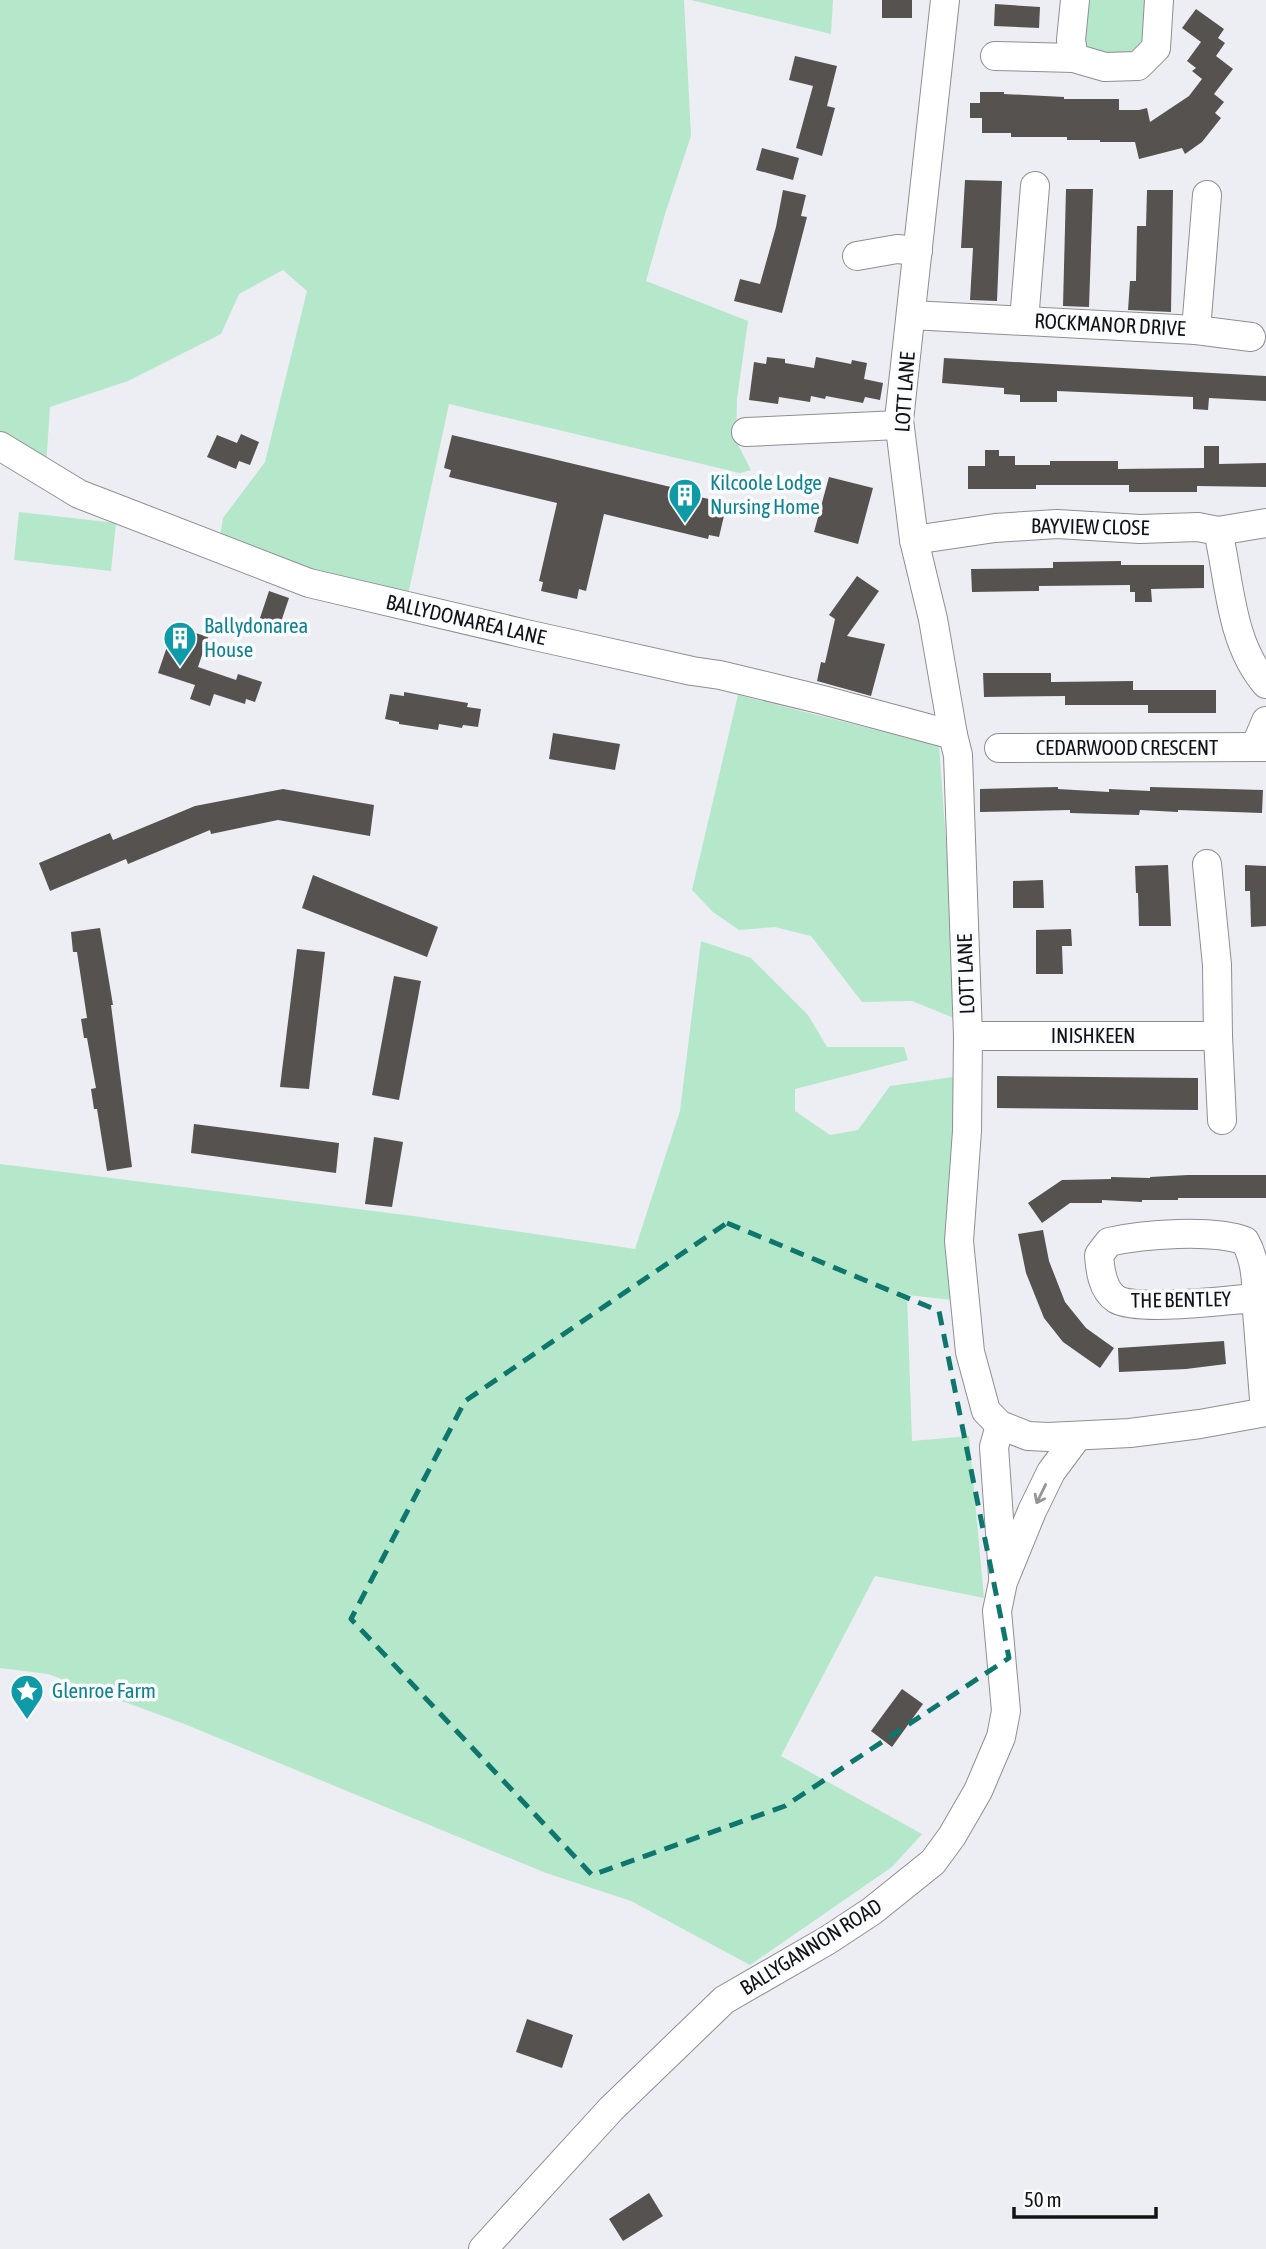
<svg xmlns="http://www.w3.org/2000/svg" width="1266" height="2249" viewBox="0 0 1266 2249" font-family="'Asap Condensed',sans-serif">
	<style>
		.green { fill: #b5e7ca }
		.building { fill: #565250 }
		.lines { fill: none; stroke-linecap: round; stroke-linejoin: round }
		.minor-casing { stroke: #8e8e93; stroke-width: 30 }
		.minor { stroke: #fff; stroke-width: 28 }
		.oneway { stroke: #949595 }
		.marked { fill: none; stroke: #0f766e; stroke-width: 5; stroke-dasharray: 14 9; stroke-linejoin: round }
		.labels { text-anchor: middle; stroke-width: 7; stroke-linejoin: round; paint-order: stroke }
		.street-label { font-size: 21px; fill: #121314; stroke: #fbfcff }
		.culture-label { font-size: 21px; fill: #0d838f; stroke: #fbfcff; text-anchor: start }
	</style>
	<rect width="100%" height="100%" fill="#edeef3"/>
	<g class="green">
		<polygon points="0,0 684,0 691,136 665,214 646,281 748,321 737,399 736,441 751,470 740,473 449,404 408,595 315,577 219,543 223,518 265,462 307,291 283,270 239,294 221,334 128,381 50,407 46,466 0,437"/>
		<polygon points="691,0 833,0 831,34"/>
		<path d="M 1082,0 L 1147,0 L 1141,47 C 1117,59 1110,61 1086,47 Z"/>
		<polygon points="19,512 116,523 111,571 14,560"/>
		<polygon points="738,695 939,746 959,1020 912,1001 862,1002 811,936 775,927 739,930 713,912 692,890"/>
		<polygon points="701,941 751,958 808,1015 827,1047 904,1047 908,1060 795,1089 795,1111 830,1135 858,1130 890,1086 953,1077 953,1300 907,1295 912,1441 969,1436 984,1598 875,1576 781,1756 922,1834 892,1867 750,1965 631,1901 546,1873 182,1723 48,1674 0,1668 0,1164 413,1216 635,1249 680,1111"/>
	</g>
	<g class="building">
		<rect x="882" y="0" width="30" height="18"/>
		<polygon points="995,4 1040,7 1039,28 994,26"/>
		<polygon points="1196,9 1224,29 1218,38 1225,43 1216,56 1233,69 1214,94 1224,102 1215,113 1221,118 1202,142 1185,154 1182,148 1139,159 1135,142 1100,142 1100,140 1067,140 1067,137 1011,137 1011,133 982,133 982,118 970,118 970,103 980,103 980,92 1004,92 1004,94 1064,97 1064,99 1119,99 1119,110 1139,110 1147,108 1150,122 1189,96 1202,79 1192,71 1196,68 1187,61 1201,42 1182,28"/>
		<polygon points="795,56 837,66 827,106 835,108 822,156 796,148 813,86 789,80"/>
		<polygon points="762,148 799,158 793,180 756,170"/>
		<polygon points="965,180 1002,181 997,301 970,300 973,248 961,248"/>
		<polygon points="1066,189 1093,189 1089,307 1063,306"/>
		<polygon points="783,190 806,195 801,216 807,217 782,313 734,301 740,279 760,284 776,227"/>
		<polygon points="1147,190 1173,190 1171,312 1128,310 1130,281 1136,281 1137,226 1146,226"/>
		<polygon points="767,357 785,359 785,363 814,368 816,357 851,364 852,360 867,363 864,379 883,383 880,400 865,397 863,403 826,396 825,399 811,396 810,402 779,397 778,404 749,400 754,362 766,364"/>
		<polygon points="944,358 1266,376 1266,401 1209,398 1208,410 1193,409 1193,397 1057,391 1057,402 1020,402 1020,395 1004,394 1004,388 942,383"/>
		<polygon points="241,434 259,442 250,465 239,461 236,469 207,457 217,435 237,443"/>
		<polygon points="452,435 696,493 695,496 727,503 719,537 709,535 708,539 604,514 586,591 579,589 577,599 541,591 543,582 539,581 557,503 449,477 451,470 444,468"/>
		<polygon points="1204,446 1219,446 1219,464 1266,463 1266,487 1197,486 1197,492 1129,492 1129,485 1036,485 1036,489 968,489 968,466 985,466 985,450 999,450 999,456 1015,456 1015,465 1050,465 1050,461 1118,461 1118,469 1204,468"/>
		<polygon points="829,477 873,488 858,544 814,532"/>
		<polygon points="1121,561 1121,565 1204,565 1204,588 1151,589 1152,602 1135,602 1135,592 1130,592 1130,585 1039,586 1039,591 972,592 971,569 1053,568 1053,562"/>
		<polygon points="857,576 879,591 847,636 885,644 871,696 817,681 821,662 825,663 835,619 829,615"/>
		<polygon points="269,591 289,598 280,625 260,618"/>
		<polygon points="174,626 208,637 198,667 236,680 238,674 262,682 255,702 246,699 245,704 214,694 210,706 190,699 195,685 158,673"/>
		<polygon points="983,673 1051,673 1051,682 1133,681 1133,690 1216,690 1216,713 1148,713 1148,705 1065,705 1065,696 984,697"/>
		<polygon points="404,692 468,703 467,707 481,709 478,727 463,725 462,728 439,724 438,730 399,724 399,722 385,719 390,694 404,696"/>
		<polygon points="553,733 620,744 615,770 549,759"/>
		<polygon points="1058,787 1058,789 1109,792 1109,789 1150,791 1150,787 1263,790 1262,813 1178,810 1178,812 1140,810 1139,815 1070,813 1070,810 980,812 980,789"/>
		<polygon points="283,789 374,805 370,836 278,820 211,834 210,830 128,864 126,859 50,891 39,863 110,833 113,840 195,806"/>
		<polygon points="1168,865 1171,926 1139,926 1138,893 1136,893 1135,866"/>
		<polygon points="1245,865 1266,866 1266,926 1251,927 1250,891 1245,891"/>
		<polygon points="313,875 438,927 427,957 302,908"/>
		<polygon points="1043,880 1044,908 1013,908 1013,881"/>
		<polygon points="100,928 113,1005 111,1005 132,1167 107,1171 97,1109 94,1109 91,1089 96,1088 87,1038 84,1038 81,1019 87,1018 77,952 73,952 71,932"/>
		<polygon points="1071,929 1072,946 1062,946 1063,974 1036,974 1036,930"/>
		<polygon points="297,949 325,952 309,1089 280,1087"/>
		<polygon points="394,976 421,981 399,1100 372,1095"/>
		<polygon points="997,1076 1198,1078 1198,1110 997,1108"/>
		<polygon points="194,1124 339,1143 336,1173 191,1153"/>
		<polygon points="374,1137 403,1142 392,1207 365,1204"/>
		<polygon points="1188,1175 1266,1175 1266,1198 1178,1198 1178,1200 1142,1200 1142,1202 1102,1200 1102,1203 1070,1203 1042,1223 1028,1203 1062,1180 1111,1179 1111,1177 1150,1178 1150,1177"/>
		<polygon points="1043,1230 1049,1261 1065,1302 1086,1328 1114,1348 1100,1368 1063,1342 1044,1318 1026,1273 1018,1234"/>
		<polygon points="1224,1341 1226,1364 1186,1369 1119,1372 1118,1348"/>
		<polygon points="902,1689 923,1704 892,1747 871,1731"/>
		<polygon points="527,2019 573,2035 562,2068 516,2052"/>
		<polygon points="649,2193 663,2216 623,2241 609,2219"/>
	</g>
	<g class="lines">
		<defs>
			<g id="minor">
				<polyline points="945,0 899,420 914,540 933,619 953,735 958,755 968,1036 967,1131 959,1241 970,1352 986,1411 1000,1425 1028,1436 1048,1437 1130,1433 1200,1424 1266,1412"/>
				<polyline points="1075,0 1071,40 1074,58 1105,67 1138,66 1156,48 1159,0"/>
				<polyline points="995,56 1074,58"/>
				<polyline points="857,256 897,249 918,251"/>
				<polyline points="911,315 1196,330 1251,337"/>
				<polyline points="1024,321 1035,186"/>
				<polyline points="1196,330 1207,195"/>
				<polyline points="746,432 899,425"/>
				<polyline points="0,446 79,494 309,583 526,634 692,671 720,675 823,700 953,735"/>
				<path d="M 1218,531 C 1230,582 1230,642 1266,684"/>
				<polyline points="914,540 995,528 1057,524 1140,529 1198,527 1218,531 1266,523"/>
				<polyline points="1255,747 1266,721"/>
				<polyline points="999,748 1266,747"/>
				<polyline points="1207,864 1217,965 1218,1036 1222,1120"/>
				<polyline points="968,1036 1218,1036"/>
				<path d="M 1256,1298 C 1227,1300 1138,1312 1116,1299 C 1102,1290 1100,1269 1099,1255 L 1109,1242 C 1143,1234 1213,1229 1245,1241 C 1255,1259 1257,1278 1256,1298 L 1265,1412"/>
				<polyline points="1000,1425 994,1447 1003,1576"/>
				<polyline points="483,2249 611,2109 724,2000 828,1940 872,1911 933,1862 952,1836 978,1791 1001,1737 1006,1711 997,1611 1003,1582 1032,1511 1051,1472 1077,1437"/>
			</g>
		</defs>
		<use href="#minor" class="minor-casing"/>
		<use href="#minor" class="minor"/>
	</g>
	<defs><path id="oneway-shaft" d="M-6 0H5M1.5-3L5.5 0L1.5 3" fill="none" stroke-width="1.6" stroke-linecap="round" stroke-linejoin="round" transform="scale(1.75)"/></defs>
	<use class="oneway" href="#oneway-shaft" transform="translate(1041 1494) rotate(116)"/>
	<path class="marked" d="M 727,1223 L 939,1311 L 1009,1658 L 785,1806 L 592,1875 L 351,1619 L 465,1401 Z"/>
	<defs>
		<symbol id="building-pin" viewBox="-11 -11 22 30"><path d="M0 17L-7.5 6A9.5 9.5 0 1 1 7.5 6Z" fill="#0f9aa8" stroke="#fbfcff"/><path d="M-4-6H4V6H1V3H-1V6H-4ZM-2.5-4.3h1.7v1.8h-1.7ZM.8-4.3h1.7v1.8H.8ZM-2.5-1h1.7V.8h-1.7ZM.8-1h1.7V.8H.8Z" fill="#fff"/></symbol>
		<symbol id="sight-pin" viewBox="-11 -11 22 30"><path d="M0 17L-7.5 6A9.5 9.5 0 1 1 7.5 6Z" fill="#0f9aa8" stroke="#fbfcff"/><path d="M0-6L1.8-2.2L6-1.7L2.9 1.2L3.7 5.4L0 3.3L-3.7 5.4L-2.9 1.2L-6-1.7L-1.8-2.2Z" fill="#fff"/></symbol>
	</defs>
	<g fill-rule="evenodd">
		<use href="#building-pin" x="666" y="476" width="38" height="52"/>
		<use href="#building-pin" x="161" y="619" width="38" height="52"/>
		<use href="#sight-pin" x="8" y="1672" width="38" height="52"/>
	</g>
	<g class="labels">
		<g class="street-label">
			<text transform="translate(1110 325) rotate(3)" y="7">ROCKMANOR DRIVE</text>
			<text transform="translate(905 392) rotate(-86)" y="7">LOTT LANE</text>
			<text transform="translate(1090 527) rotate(1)" y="7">BAYVIEW CLOSE</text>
			<text transform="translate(466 620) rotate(13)" y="7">BALLYDONAREA LANE</text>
			<text x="1127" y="755">CEDARWOOD CRESCENT</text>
			<text transform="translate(966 974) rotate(-92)" y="7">LOTT LANE</text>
			<text x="1093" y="1043">INISHKEEN</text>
			<text transform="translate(1181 1300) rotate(-1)" y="7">THE BENTLEY</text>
			<text transform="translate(811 1947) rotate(-32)" y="7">BALLYGANNON ROAD</text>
		</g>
		<g class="culture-label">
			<text x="710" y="490">Kilcoole Lodge<tspan x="710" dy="24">Nursing Home</tspan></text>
			<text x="204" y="633">Ballydonarea<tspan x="204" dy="24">House</tspan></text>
			<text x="52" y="1698">Glenroe Farm</text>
		</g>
	</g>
	<path d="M1014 2207v10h142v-10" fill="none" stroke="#121314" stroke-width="3.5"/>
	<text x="1024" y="2207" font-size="21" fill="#121314" stroke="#fbfcff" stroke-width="5" paint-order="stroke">50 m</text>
</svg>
